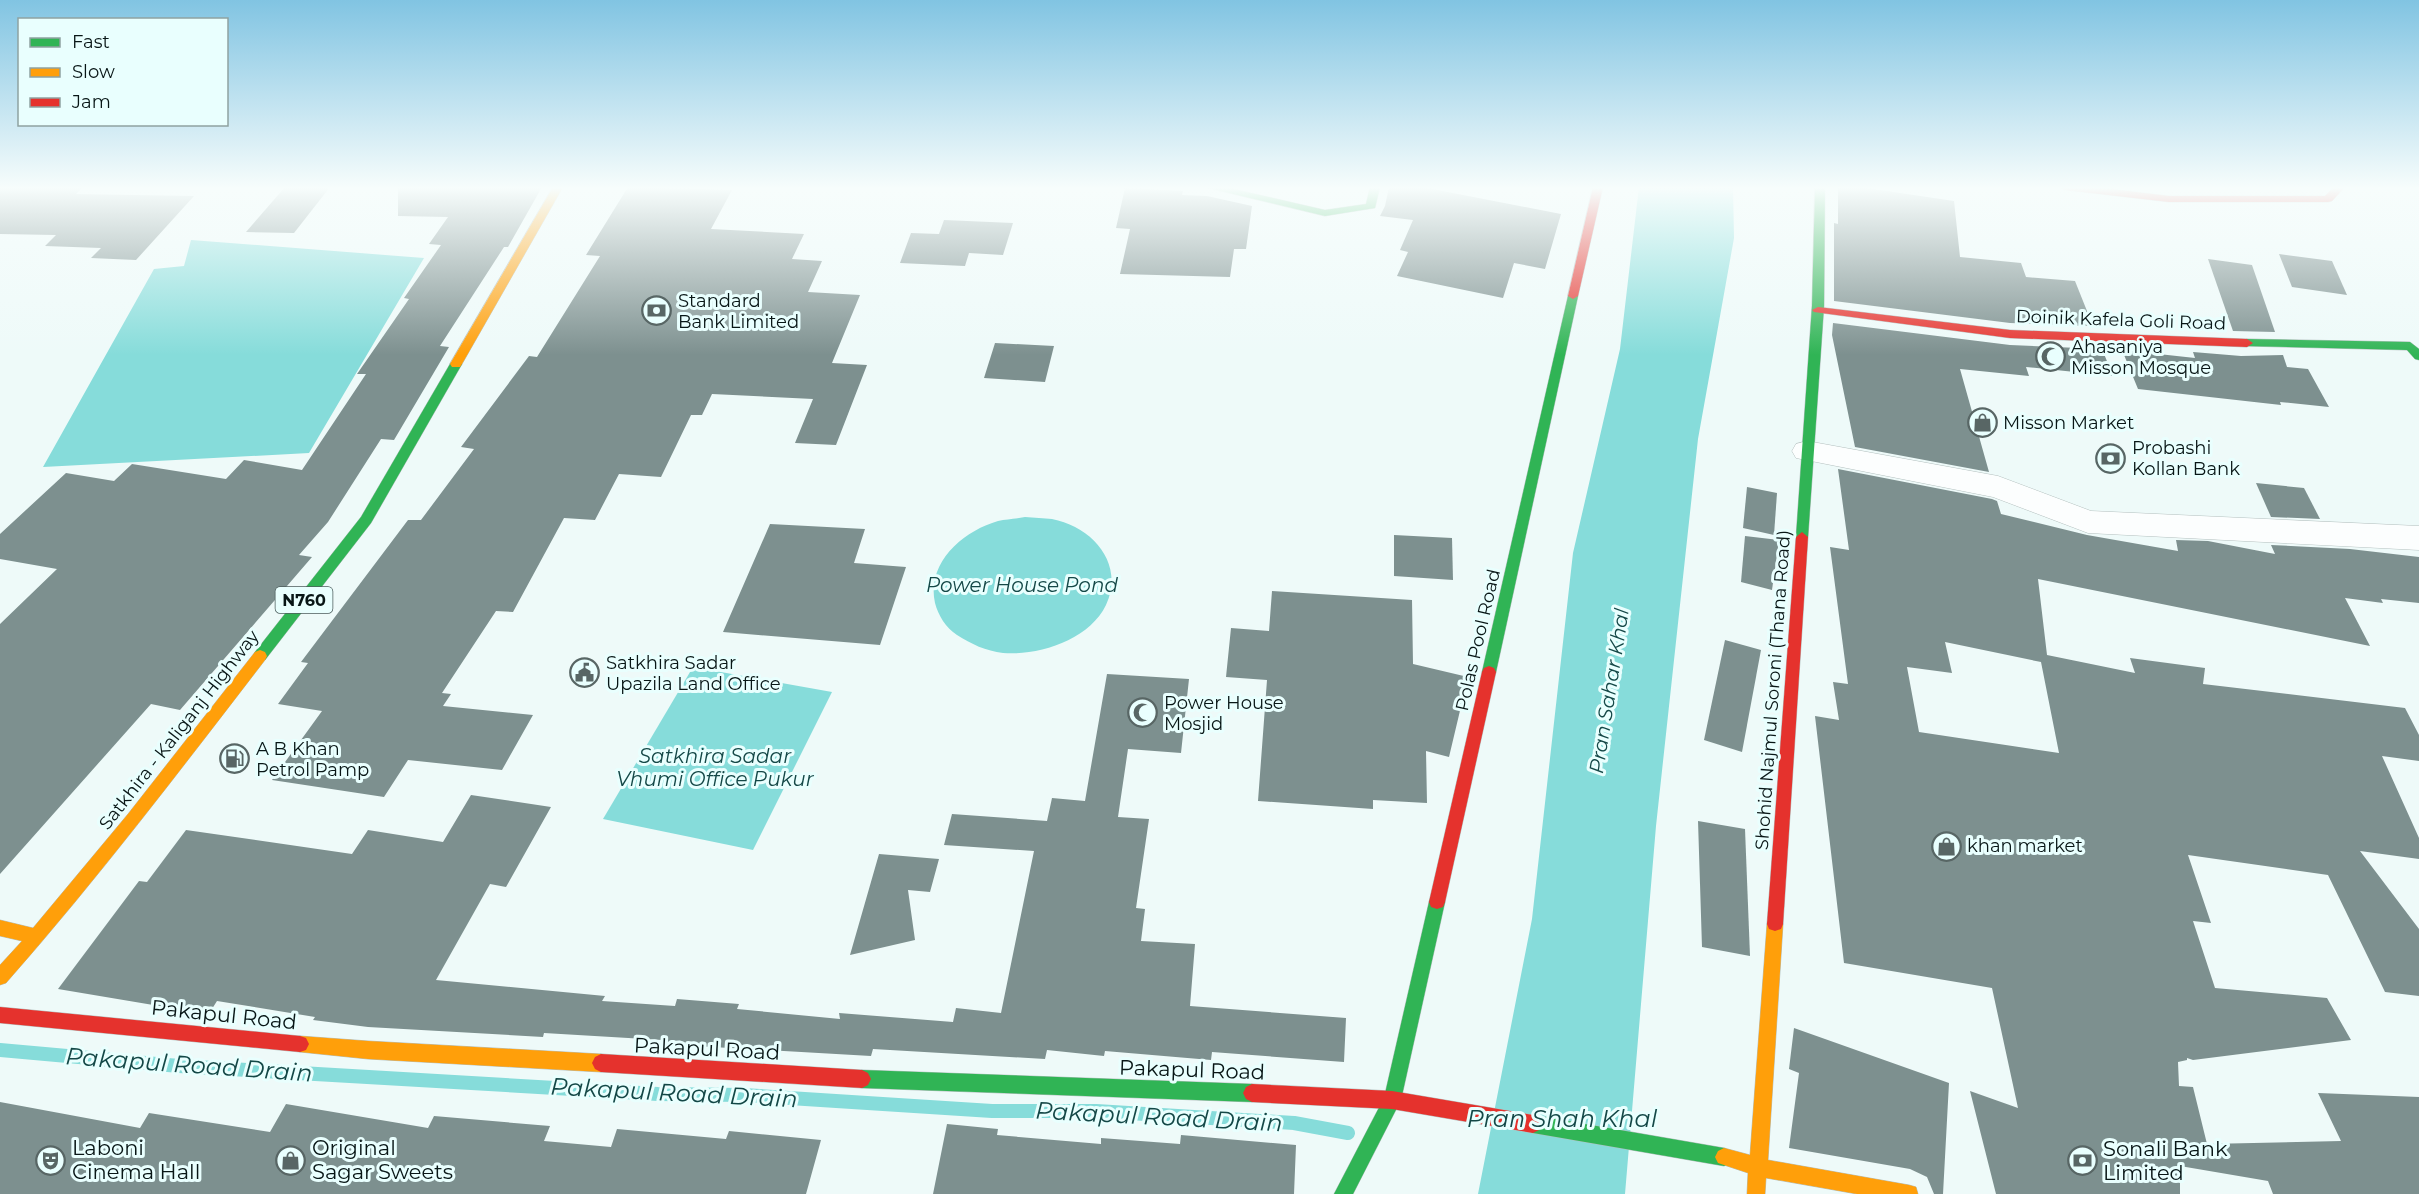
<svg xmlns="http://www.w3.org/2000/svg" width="2419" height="1194" viewBox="0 0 2419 1194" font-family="Montserrat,sans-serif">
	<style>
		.water { fill: #86dcda }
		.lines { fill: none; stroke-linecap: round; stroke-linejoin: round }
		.stream { stroke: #86dcda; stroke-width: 14 }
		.building { fill: #7d908f; fill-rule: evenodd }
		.street-casing { stroke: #b4c0bf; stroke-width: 1 }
		.fast-casing { stroke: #b4c0bf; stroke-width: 1 }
		.slow-casing { stroke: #b4c0bf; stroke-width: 1 }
		.jam-casing { stroke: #b4c0bf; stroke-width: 1 }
		.street { fill: #fcfefe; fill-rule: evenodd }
		.fast { fill: #30b455; fill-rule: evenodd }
		.slow { fill: #ff9f0a; fill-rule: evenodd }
		.jam { fill: #e5322d; fill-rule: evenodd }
		.labels { text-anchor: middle; stroke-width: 6; stroke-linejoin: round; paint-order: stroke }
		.shield { fill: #e9fffe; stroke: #4c5c5c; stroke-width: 1.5 }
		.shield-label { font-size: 16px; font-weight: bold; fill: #081616 }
		.poi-label { font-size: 18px; fill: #081616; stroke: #e9fffe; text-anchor: start }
		.street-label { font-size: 18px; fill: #081616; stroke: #e9fffe }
		.water-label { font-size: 20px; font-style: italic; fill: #144847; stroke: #e9fffe }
		.near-street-label { font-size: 21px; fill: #081616; stroke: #e9fffe }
		.near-poi-label { font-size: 21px; fill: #081616; stroke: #e9fffe; text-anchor: start }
		.near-water-label { font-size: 24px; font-style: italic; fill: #144847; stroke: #e9fffe }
	</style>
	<rect width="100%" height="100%" fill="#eefaf9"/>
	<g class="water">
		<polygon points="1639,187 1733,187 1734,238 1698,439 1656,826 1625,1194 1478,1194 1532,919 1573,553 1620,349"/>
		<polygon points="191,240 424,258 309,453 43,467 154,269 184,266"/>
		<path d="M 1025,517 C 1034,518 1044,518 1052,519 C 1093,527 1125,564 1106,605 C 1089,640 1039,656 1003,653 C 986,651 971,644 957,635 C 946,628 938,615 935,603 C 926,563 963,531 998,521 C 1007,519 1016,519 1025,517 Z"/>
		<polygon points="693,667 832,692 753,850 603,819"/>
	</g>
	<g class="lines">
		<polyline class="stream" points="0,1050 179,1066 658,1094 744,1095 992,1111 1096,1111 1294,1123 1348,1133"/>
	</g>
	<g class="building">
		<polygon points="0,187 83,187 76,194 194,196 136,260 91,258 101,248 45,246 56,235 0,234"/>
		<polygon points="285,187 330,187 294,233 246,232"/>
		<polygon points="398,187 542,187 508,247 504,247 440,346 449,347 394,440 381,439 328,522 299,555 312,557 180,710 151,704 0,874 0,624 57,569 0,559 0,534 66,473 114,481 132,464 226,479 244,460 302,470 366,374 357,374 409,299 404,298 441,245 429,244 448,217 398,216"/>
		<polygon points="628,187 732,190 711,229 804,234 792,259 822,261 808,292 860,295 832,363 867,365 836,445 795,443 813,399 712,394 702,415 691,415 661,477 619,474 595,520 564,518 513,612 496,611 442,693 451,694 443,706 533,715 502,770 408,760 384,797 272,780 322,711 278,704 308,663 301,662 408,520 421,520 474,449 461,447 529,356 537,357 600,256 586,255"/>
		<polygon points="1389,187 1422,187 1561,214 1545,269 1514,263 1503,298 1397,276 1408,252 1400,250 1413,220 1380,216 1385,206"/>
		<polygon points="1838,187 1860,187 1954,201 1960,257 2021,263 2026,277 2075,281 2093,326 2010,323 1834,301 1834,223 1838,224"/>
		<polygon points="1125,188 1183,191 1182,195 1207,196 1252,206 1246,249 1234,249 1230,277 1120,274 1130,229 1116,228"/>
		<polygon points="944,220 1013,223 1003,255 969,253 965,266 900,263 911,233 939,234"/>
		<polygon points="2279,254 2332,261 2347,295 2292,287"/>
		<polygon points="2208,259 2252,265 2275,332 2233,331"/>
		<polygon points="1833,323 2010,345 2102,349 2113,376 2026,367 2029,376 1960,369 1989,472 1855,447 1832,335"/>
		<polygon points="995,343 1054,346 1045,382 984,378"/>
		<polygon points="2122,350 2195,358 2193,352 2241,356 2283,355 2287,367 2308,369 2329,407 2280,402 2281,405 2138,389"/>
		<path d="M 1838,469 L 1992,499 L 1997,501 L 2001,514 L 2087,535 L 2178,551 L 2176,540 L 2208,541 L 2275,554 L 2271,545 L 2350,549 L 2419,557 L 2419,603 L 2381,599 L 2383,603 L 2345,598 L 2370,646 L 2038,579 L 2047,655 L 2135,673 L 2130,658 L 2205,668 L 2203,684 L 2405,708 L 2419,735 L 2419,761 L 2382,756 L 2419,838 L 2419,859 L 2360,851 L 2419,929 L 2419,996 L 2385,992 L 2328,875 L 2188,855 L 2211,923 L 2193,921 L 2215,988 L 2327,998 L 2351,1040 L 2193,1060 L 2187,1058 L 2187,1060 L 2178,1062 L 2179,1086 L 2193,1087 L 2207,1144 L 2341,1141 L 2318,1093 L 2419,1097 L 2419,1194 L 2273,1194 L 2268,1181 L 2180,1166 L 2180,1194 L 1996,1194 L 1970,1091 L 2018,1108 L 1992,988 L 1844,963 L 1815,716 L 1839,720 L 1833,682 L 1848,684 L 1830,547 L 1849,550 ZM 1945,642 L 2041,662 L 2059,753 L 1919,732 L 1907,667 L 1952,673 Z"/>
		<polygon points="2256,483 2304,488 2320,519 2271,517"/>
		<polygon points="1747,487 1777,493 1774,535 1743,528"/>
		<polygon points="770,524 865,529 854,563 906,567 880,645 723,632"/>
		<polygon points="1394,535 1452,538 1453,580 1394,576"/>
		<polygon points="1745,536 1779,540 1772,590 1741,582"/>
		<polygon points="1272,591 1412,600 1413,664 1468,677 1449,757 1426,751 1427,803 1373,800 1373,809 1258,801 1267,680 1226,677 1231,628 1269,631"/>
		<polygon points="1725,640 1761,650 1742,752 1704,740"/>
		<polygon points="1107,674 1189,679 1181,753 1128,749 1118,817 1149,819 1136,908 1145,909 1141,941 1195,944 1190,1006 1346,1018 1344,1062 1212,1052 1211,1060 1105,1051 1104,1056 1047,1050 1045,1059 873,1049 871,1056 661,1044 662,1040 544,1033 543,1037 368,1027 313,1020 315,1017 217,1001 210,1012 177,1009 58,989 139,881 147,882 186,830 352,854 368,830 443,842 471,795 551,807 506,887 490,884 436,980 605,996 602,1001 675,1006 677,999 739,1004 737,1009 840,1019 839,1013 953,1022 956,1008 1001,1013 1034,851 944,845 952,814 1047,821 1052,798 1085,801"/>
		<polygon points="1698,821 1745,829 1750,956 1702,947"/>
		<polygon points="879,854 939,859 930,892 908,890 915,940 850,955"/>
		<polygon points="1794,1028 1949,1083 1943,1194 1934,1194 1927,1177 1910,1169 1789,1148 1799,1073 1789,1069"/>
		<polygon points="0,1102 140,1128 149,1113 270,1132 286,1104 428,1128 434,1116 550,1126 544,1141 611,1147 617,1129 726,1139 729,1131 821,1140 806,1194 0,1194"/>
		<polygon points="947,1124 998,1129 997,1135 1101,1144 1101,1138 1180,1144 1181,1135 1296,1145 1294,1194 933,1194"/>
	</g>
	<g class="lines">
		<defs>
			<polygon id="street" points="1807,441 1998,476 2091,511 2419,526 2419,550 2088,533 1993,497 1796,458 1792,451 1796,444"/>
			<g id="fast">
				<polygon points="1204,187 1225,187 1325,210 1366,204 1370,187 1380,187 1375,208 1325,216"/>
				<polygon points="1815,187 1825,187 1824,306 1808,537 1802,542 1796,537 1812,306"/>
				<polygon points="1573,293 1578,296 1496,672 1494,676 1484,676 1482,672 1568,296"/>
				<polygon points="2247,339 2410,342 2419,349 2419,360 2415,359 2407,350 2243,346 2241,343"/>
				<polygon points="456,360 462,364 371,523 265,660 255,660 253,656 255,652 361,517 450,364"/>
				<polygon points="1437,895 1443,897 1445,902 1401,1100 1353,1194 1334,1194 1384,1098 1429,902 1431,897"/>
				<polygon points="862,1070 1252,1084 1258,1087 1261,1093 1258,1099 1252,1102 862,1088 856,1085 853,1079 856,1073"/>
				<polygon points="1533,1115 1724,1148 1730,1151 1733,1157 1730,1163 1724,1166 1533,1133 1527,1130 1524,1124 1527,1118"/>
			</g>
			<g id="slow">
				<polygon points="553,187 563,187 462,364 460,367 452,367 450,364"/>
				<path d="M 260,650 L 265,652 L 267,656 L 265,660 C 181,769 97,880 6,983 L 0,985 L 0,965 L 22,941 L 0,936 L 0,920 L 33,928 L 128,814 L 255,652 Z"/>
				<polygon points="1775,917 1781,919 1783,924 1768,1160 1909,1185 1916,1187 1918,1194 1857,1194 1766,1178 1765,1194 1747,1194 1748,1173 1718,1163 1715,1157 1718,1151 1724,1148 1750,1155 1767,924 1769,919"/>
				<polygon points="300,1036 368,1041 601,1054 607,1057 610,1063 607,1069 601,1072 368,1059 300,1052 294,1050 291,1044 294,1038"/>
			</g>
			<g id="jam">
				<polygon points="1593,187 1603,187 1578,296 1573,299 1568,296"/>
				<polygon points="2060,187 2095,187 2169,196 2325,196 2334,187 2345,187 2332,201 2328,202 2169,202 2065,190"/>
				<polygon points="1818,307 2010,330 2247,339 2253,343 2247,347 2010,338 1814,312 1812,310"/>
				<polygon points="1802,532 1808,537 1783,924 1781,929 1775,931 1769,929 1767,924 1796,537"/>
				<polygon points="1489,666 1494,668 1496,672 1445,902 1443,907 1437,909 1431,907 1429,902 1482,672 1484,668"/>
				<polygon points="0,1007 300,1036 306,1038 309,1044 306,1050 300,1052 0,1023"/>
				<polygon points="601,1054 862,1070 868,1073 871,1079 868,1085 862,1088 601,1072 595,1069 592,1063 595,1057"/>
				<polygon points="1252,1084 1392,1091 1533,1115 1539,1118 1542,1124 1539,1130 1533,1133 1392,1109 1252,1102 1246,1099 1243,1093 1246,1087"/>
			</g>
		</defs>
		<use href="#street" class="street-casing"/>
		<use href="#fast" class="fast-casing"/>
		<use href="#slow" class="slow-casing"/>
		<use href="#jam" class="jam-casing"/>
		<use href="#street" class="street"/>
		<use href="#fast" class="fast"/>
		<use href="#slow" class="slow"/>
		<use href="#jam" class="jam"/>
	</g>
	<linearGradient id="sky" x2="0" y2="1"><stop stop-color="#81c4e2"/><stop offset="0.53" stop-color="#f7fdfc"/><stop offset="1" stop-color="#f7fdfc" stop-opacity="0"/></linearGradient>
	<rect width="2419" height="355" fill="url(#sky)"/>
	<defs>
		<symbol id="bank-ring" viewBox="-11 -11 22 22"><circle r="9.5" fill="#e9fffe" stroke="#586665" stroke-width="1.5"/><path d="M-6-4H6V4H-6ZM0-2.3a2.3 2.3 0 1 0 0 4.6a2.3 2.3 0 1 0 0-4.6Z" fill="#586665"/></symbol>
		<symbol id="mosque-ring" viewBox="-11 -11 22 22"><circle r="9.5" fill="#e9fffe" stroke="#586665" stroke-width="1.5"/><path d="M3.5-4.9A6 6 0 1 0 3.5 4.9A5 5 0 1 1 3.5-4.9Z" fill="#586665"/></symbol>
		<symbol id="shop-ring" viewBox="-11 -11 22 22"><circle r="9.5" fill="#e9fffe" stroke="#586665" stroke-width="1.5"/><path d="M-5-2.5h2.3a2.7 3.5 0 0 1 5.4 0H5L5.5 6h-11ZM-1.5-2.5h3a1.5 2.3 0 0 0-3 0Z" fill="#586665"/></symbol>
		<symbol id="civic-ring" viewBox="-11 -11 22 22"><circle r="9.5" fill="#e9fffe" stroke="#586665" stroke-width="1.5"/><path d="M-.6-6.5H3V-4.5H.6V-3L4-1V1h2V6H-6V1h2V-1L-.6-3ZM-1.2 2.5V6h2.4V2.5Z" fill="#586665"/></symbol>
		<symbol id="fuel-ring" viewBox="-11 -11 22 22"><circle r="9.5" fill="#e9fffe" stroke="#586665" stroke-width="1.5"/><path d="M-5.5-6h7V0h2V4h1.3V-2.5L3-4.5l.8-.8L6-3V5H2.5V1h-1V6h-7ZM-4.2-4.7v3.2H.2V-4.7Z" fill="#586665"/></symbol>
		<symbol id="theatre-ring" viewBox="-11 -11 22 22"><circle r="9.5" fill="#e9fffe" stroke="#586665" stroke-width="1.5"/><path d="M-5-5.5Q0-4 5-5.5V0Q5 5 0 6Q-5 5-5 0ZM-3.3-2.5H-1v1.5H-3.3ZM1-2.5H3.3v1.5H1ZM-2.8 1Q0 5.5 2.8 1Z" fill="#586665"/></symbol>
	</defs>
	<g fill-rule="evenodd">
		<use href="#bank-ring" x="640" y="294" width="33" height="33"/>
		<use href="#mosque-ring" x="2034" y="340" width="33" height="33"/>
		<use href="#shop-ring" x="1966" y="406" width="33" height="33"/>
		<use href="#bank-ring" x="2094" y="442" width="33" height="33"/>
		<use href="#civic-ring" x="568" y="656" width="33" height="33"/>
		<use href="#mosque-ring" x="1126" y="696" width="33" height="33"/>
		<use href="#fuel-ring" x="218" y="742" width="33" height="33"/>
		<use href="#shop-ring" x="1930" y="830" width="33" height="33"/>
		<use href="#theatre-ring" x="34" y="1144" width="33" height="33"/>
		<use href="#shop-ring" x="274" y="1144" width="33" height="33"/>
		<use href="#bank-ring" x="2066" y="1144" width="33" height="33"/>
	</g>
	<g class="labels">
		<rect class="shield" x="275.5" y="587" width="57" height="26" rx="4.5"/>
		<g class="shield-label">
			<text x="304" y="606">N760</text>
		</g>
		<g class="poi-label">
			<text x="678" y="307">Standard<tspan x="678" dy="21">Bank Limited</tspan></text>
			<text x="2071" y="353">Ahasaniya<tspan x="2071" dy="21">Misson Mosque</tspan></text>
			<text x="2003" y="429">Misson Market</text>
			<text x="2132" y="454">Probashi<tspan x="2132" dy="21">Kollan Bank</tspan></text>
			<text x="606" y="669">Satkhira Sadar<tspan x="606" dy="21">Upazila Land Office</tspan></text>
			<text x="1164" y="709">Power House<tspan x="1164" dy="21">Mosjid</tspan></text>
			<text x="256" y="755">A B Khan<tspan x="256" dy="21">Petrol Pamp</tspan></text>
			<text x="1967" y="852">khan market</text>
		</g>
		<g class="street-label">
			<text transform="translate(2121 320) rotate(2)" y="6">Doinik Kafela Goli Road</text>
			<text transform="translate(1478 640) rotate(-77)" y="6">Polas Pool Road</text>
			<text transform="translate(1773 690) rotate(-86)" y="6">Shohid Najmul Soroni (Thana Road)</text>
			<text transform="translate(179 730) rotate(-52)" y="6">Satkhira - Kaliganj Highway</text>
		</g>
		<g class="water-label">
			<text x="1022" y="592">Power House Pond</text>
			<text transform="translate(1609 691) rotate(-81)" y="7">Pran Sahar Khal</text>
			<text x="715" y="763">Satkhira Sadar<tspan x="715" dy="23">Vhumi Office Pukur</tspan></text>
		</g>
		<g class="near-street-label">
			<text transform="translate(224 1015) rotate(6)" y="7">Pakapul Road</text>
			<text transform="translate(707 1049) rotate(3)" y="7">Pakapul Road</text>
			<text transform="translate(1192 1070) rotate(2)" y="7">Pakapul Road</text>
		</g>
		<g class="near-poi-label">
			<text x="72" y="1155">Laboni<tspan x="72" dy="24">Cinema Hall</tspan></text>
			<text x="312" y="1155">Original<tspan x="312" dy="24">Sagar Sweets</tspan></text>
			<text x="2103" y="1156">Sonali Bank<tspan x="2103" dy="24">Limited</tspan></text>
		</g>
		<g class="near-water-label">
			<text transform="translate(189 1065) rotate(4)" y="8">Pakapul Road Drain</text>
			<text transform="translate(674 1093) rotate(3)" y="8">Pakapul Road Drain</text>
			<text transform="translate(1159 1117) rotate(3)" y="8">Pakapul Road Drain</text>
			<text x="1562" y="1127">Pran Shah Khal</text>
		</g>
	</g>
	<rect x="18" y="18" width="210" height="108" fill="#e9fffe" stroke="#8fa2a1" stroke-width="1.5"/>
	<rect x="30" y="38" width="30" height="9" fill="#30b455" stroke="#8fa2a1" stroke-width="1.5"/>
	<text x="72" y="48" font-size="18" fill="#081616">Fast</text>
	<rect x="30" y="68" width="30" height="9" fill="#ff9f0a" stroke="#8fa2a1" stroke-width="1.5"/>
	<text x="72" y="78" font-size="18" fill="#081616">Slow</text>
	<rect x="30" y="98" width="30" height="9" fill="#e5322d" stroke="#8fa2a1" stroke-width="1.5"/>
	<text x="72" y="108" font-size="18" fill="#081616">Jam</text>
</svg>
